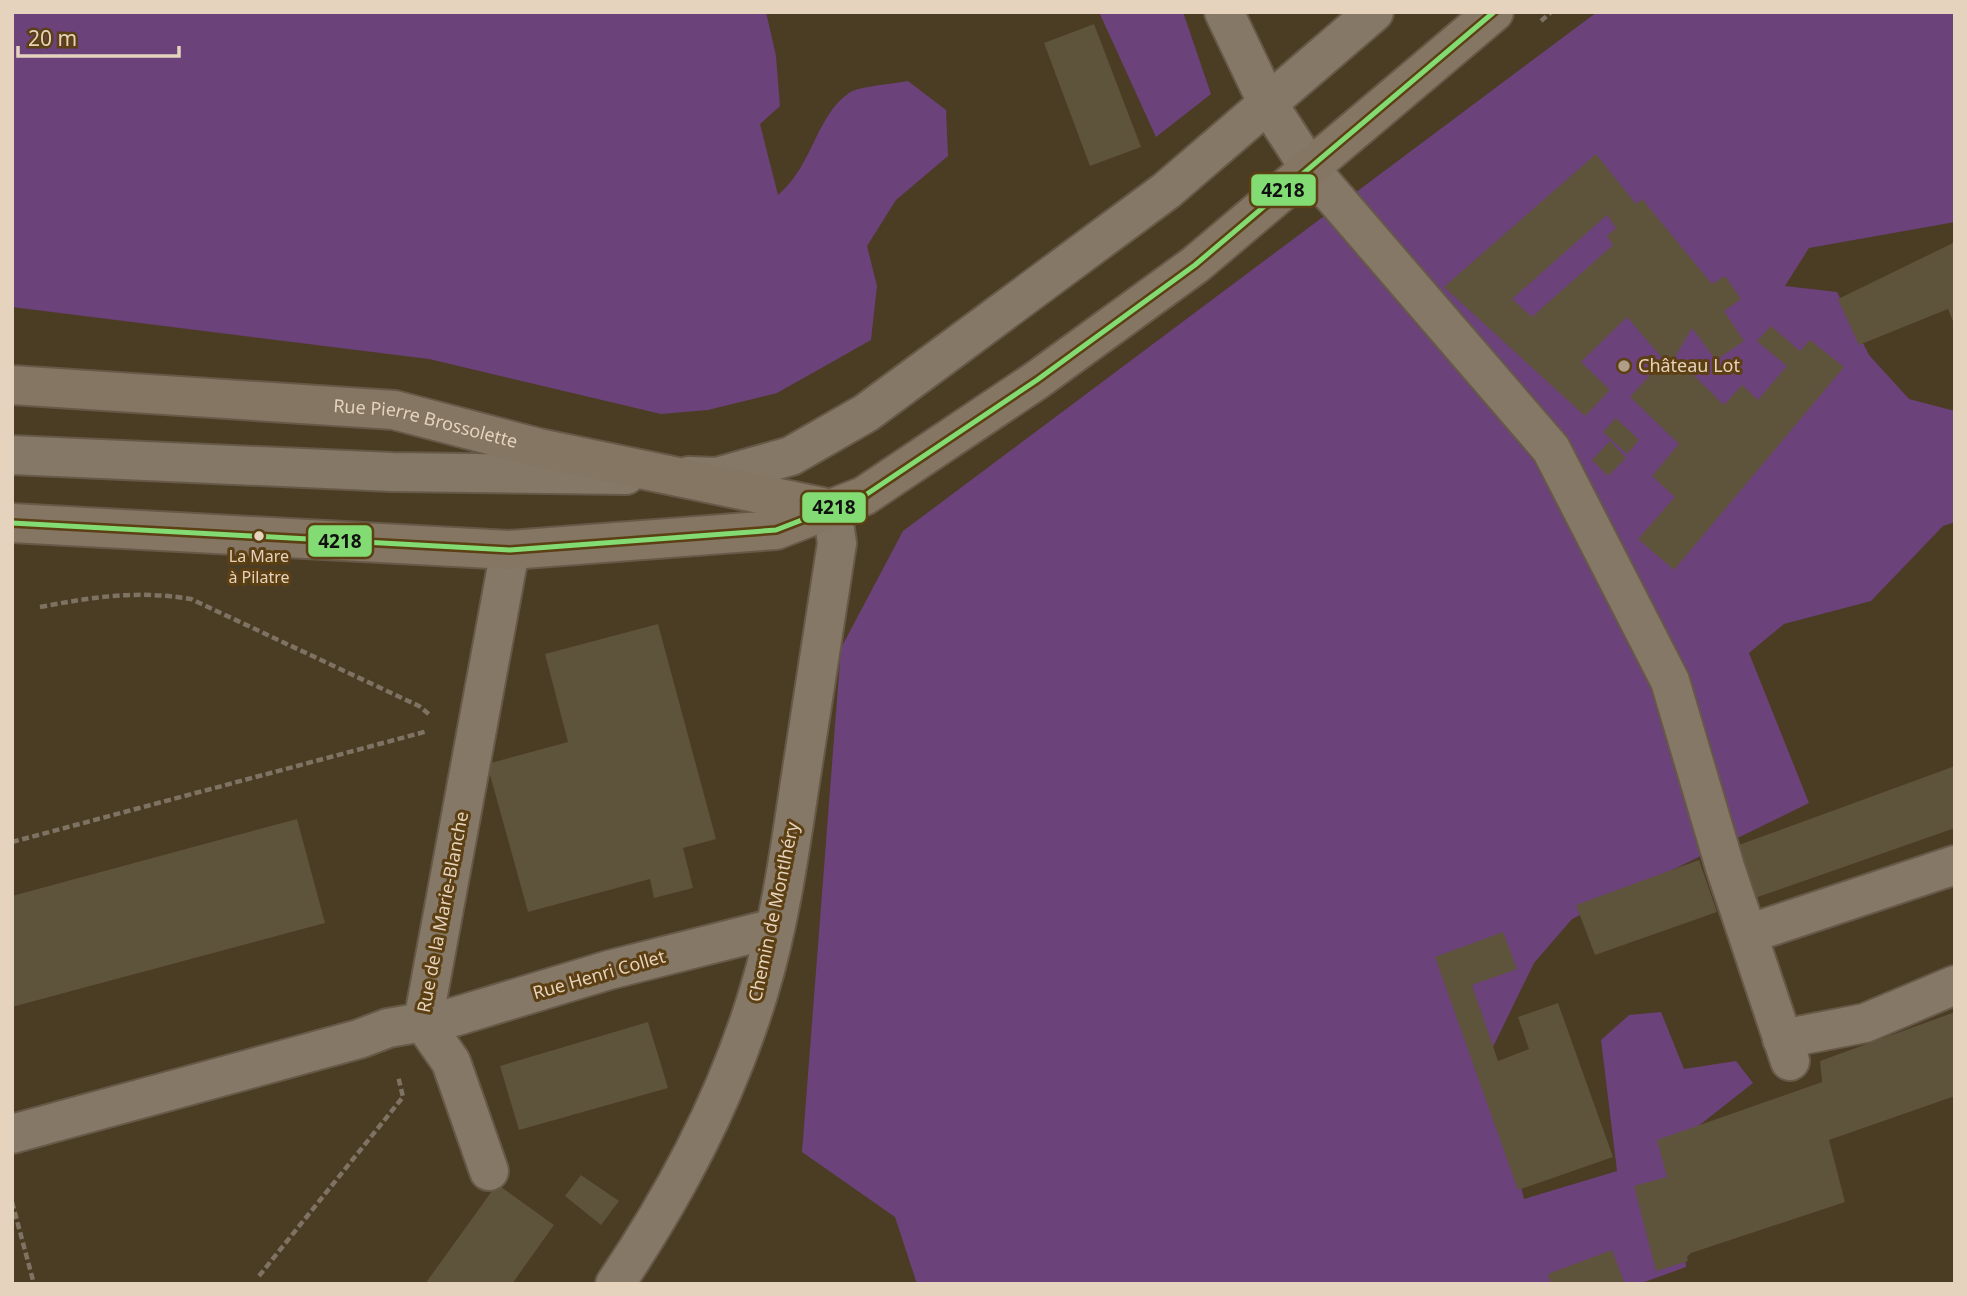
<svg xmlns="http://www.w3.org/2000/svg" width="1967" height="1296" viewBox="0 0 1967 1296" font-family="'Noto Sans',sans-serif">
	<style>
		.green { fill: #6b427a }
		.building { fill: #5e533b; fill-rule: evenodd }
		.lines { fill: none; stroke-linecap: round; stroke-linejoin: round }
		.minor-casing { stroke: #665947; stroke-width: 42 }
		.major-casing { stroke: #665947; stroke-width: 42 }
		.path { stroke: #7e7362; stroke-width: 4.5; stroke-dasharray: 7 3.5; stroke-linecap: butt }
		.minor { stroke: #857866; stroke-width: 38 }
		.major { stroke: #847663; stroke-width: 38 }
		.bus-1-casing { stroke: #5c3f13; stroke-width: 10 }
		.bus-1 { stroke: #82dc73; stroke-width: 5 }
		.poi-dot { fill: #af9e87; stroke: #5c3f13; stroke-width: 2.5 }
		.bus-dot { fill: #e5d3bd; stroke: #5c3f13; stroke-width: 2.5 }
		.labels { text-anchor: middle; stroke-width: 6; stroke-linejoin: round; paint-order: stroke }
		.bus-label { font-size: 16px; fill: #e5d3bd; stroke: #5c3f13 }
		.poi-label { font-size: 18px; fill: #e5d3bd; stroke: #5c3f13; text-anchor: start }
		.street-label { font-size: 18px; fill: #e5d3bd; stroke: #5c3f13 }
		.line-badge { stroke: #5c3f13; stroke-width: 2.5 }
		.pale-badge-label { font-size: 19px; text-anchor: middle; font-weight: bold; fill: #111 }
	</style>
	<rect width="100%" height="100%" fill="#4b3c24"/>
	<g class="green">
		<path d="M 12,12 L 766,12 L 776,56 L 780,106 L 760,124 L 778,195 C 813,166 815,117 849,93 C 859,86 894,84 908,81 L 946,110 L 948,156 L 896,200 L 867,246 L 877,286 L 871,340 L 777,393 L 708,410 L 661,414 L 429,359 L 12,307 Z"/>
		<polygon points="1099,12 1183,12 1211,94 1156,137"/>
		<polygon points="1597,12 1955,12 1955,222 1809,248 1785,286 1837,292 1869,355 1909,399 1955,411 1955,522 1943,526 1871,601 1784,624 1749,653 1809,803 1572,919 1534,963 1489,1055 1524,1199 1617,1171 1601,1040 1629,1015 1661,1012 1684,1069 1736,1061 1753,1083 1678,1142 1686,1267 1639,1284 917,1284 895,1217 802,1152 841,648 903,531"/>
	</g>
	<g class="building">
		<polygon points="1094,24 1141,147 1090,166 1044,43"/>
		<path d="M 1596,154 L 1636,204 L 1642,199 L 1712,284 L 1725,276 L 1741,299 L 1724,311 L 1744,341 L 1716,360 L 1692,328 L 1675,357 L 1724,405 L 1742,385 L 1758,400 L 1787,366 L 1757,341 L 1771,326 L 1800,351 L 1810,340 L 1844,367 L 1674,570 L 1638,539 L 1675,497 L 1652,476 L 1679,444 L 1630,397 L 1664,360 L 1627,317 L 1581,362 L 1610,390 L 1585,416 L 1444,287 ZM 1607,215 L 1616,228 L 1607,236 L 1613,245 L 1532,317 L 1512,299 Z"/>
		<polygon points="1955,242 1955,326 1948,309 1859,345 1838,299"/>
		<polygon points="1616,418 1639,440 1627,454 1603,432"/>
		<polygon points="1610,441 1626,458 1608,476 1592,460"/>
		<polygon points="658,624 716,839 683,848 693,888 654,898 650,879 528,912 487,764 568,742 545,654"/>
		<polygon points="1955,766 1955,828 1755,898 1736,846"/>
		<polygon points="297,819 325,923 12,1007 12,896"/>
		<polygon points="1699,860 1717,912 1595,955 1576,905"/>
		<polygon points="1503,932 1517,969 1472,985 1498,1061 1529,1049 1518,1017 1558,1003 1613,1157 1518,1190 1435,957"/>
		<polygon points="1955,1012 1955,1096 1829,1140 1845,1202 1691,1253 1687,1257 1688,1261 1656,1271 1634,1186 1667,1177 1657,1140 1822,1082 1820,1061"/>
		<polygon points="648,1022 668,1088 519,1130 500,1066"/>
		<polygon points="581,1175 619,1201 601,1225 565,1196"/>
		<polygon points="497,1184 554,1225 512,1284 425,1284"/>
		<polygon points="1612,1250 1625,1284 1551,1284 1548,1274"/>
	</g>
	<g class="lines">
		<defs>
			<g id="minor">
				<polyline points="1224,12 1268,104 1310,169 1551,449 1670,681 1725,867 1790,1061"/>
				<polyline points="12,455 392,472 626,475"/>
				<polyline points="689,476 717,477 791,456 866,413 1166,191 1374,12"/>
				<polyline points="1748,934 1955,865"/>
				<polyline points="1782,1039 1865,1023 1955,985"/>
				<polyline points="12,1134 359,1039 388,1028 423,1022 510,550"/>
				<polyline points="489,1171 451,1062 423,1022 454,1017 609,970 775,928"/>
				<path d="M 615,1284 C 676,1194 728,1095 759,991 C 779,926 789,856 799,789 C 812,707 824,625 837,543 L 832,509"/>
			</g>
			<g id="major">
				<path id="s1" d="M 12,385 L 394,410 L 539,448 L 832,509"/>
				<polyline points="12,523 510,550 776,530 864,496 1037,380 1195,265 1494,12"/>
			</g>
		</defs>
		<use href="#minor" class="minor-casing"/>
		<use href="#major" class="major-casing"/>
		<g class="path">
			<polyline points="1541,21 1551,12"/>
			<path d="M 40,607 C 93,597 137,590 191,599 L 419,706 L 430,715"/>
			<polyline points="12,842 428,731"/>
			<polyline points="12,1202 34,1284"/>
			<polyline points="259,1276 403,1097 398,1076"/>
		</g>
		<use href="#minor" class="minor"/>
		<use href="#major" class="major"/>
		<defs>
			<polyline id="bus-1" points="12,523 510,550 776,530 864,496 1037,380 1195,265 1494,12"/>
		</defs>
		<use href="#bus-1" class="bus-1-casing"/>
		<use href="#bus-1" class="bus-1"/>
	</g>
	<circle class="poi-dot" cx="1624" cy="366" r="7"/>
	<circle class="bus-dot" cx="259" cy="536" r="6"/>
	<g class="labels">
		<g class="bus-label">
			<text x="259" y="562">La Mare<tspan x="259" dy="21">à Pilatre</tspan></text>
		</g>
		<g class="poi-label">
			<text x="1638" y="372">Château Lot</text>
		</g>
		<g class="street-label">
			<text dy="6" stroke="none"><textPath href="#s1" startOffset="416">Rue Pierre Brossolette</textPath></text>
			<text transform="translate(443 912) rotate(-79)" y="6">Rue de la Marie-Blanche</text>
			<text transform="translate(774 912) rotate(-78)" y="6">Chemin de Montlhéry</text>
			<text transform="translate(599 975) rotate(-16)" y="6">Rue Henri Collet</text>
		</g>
	</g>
	<g class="line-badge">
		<rect x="1250" y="173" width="67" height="34" rx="7" fill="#82dc73"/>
		<rect x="801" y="491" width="66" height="33" rx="7" fill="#82dc73"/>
		<rect x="307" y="524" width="66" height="34" rx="7" fill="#82dc73"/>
	</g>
	<g class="pale-badge-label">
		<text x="1283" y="197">4218</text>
		<text x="834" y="514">4218</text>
		<text x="340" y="548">4218</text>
	</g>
	<rect width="1967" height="1296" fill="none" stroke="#e5d3bd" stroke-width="28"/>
	<path d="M18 46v10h161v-10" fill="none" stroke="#e5d3bd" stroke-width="3.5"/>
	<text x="28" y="46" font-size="21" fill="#e5d3bd" stroke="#5c3f13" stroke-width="5" paint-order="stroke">20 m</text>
</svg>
